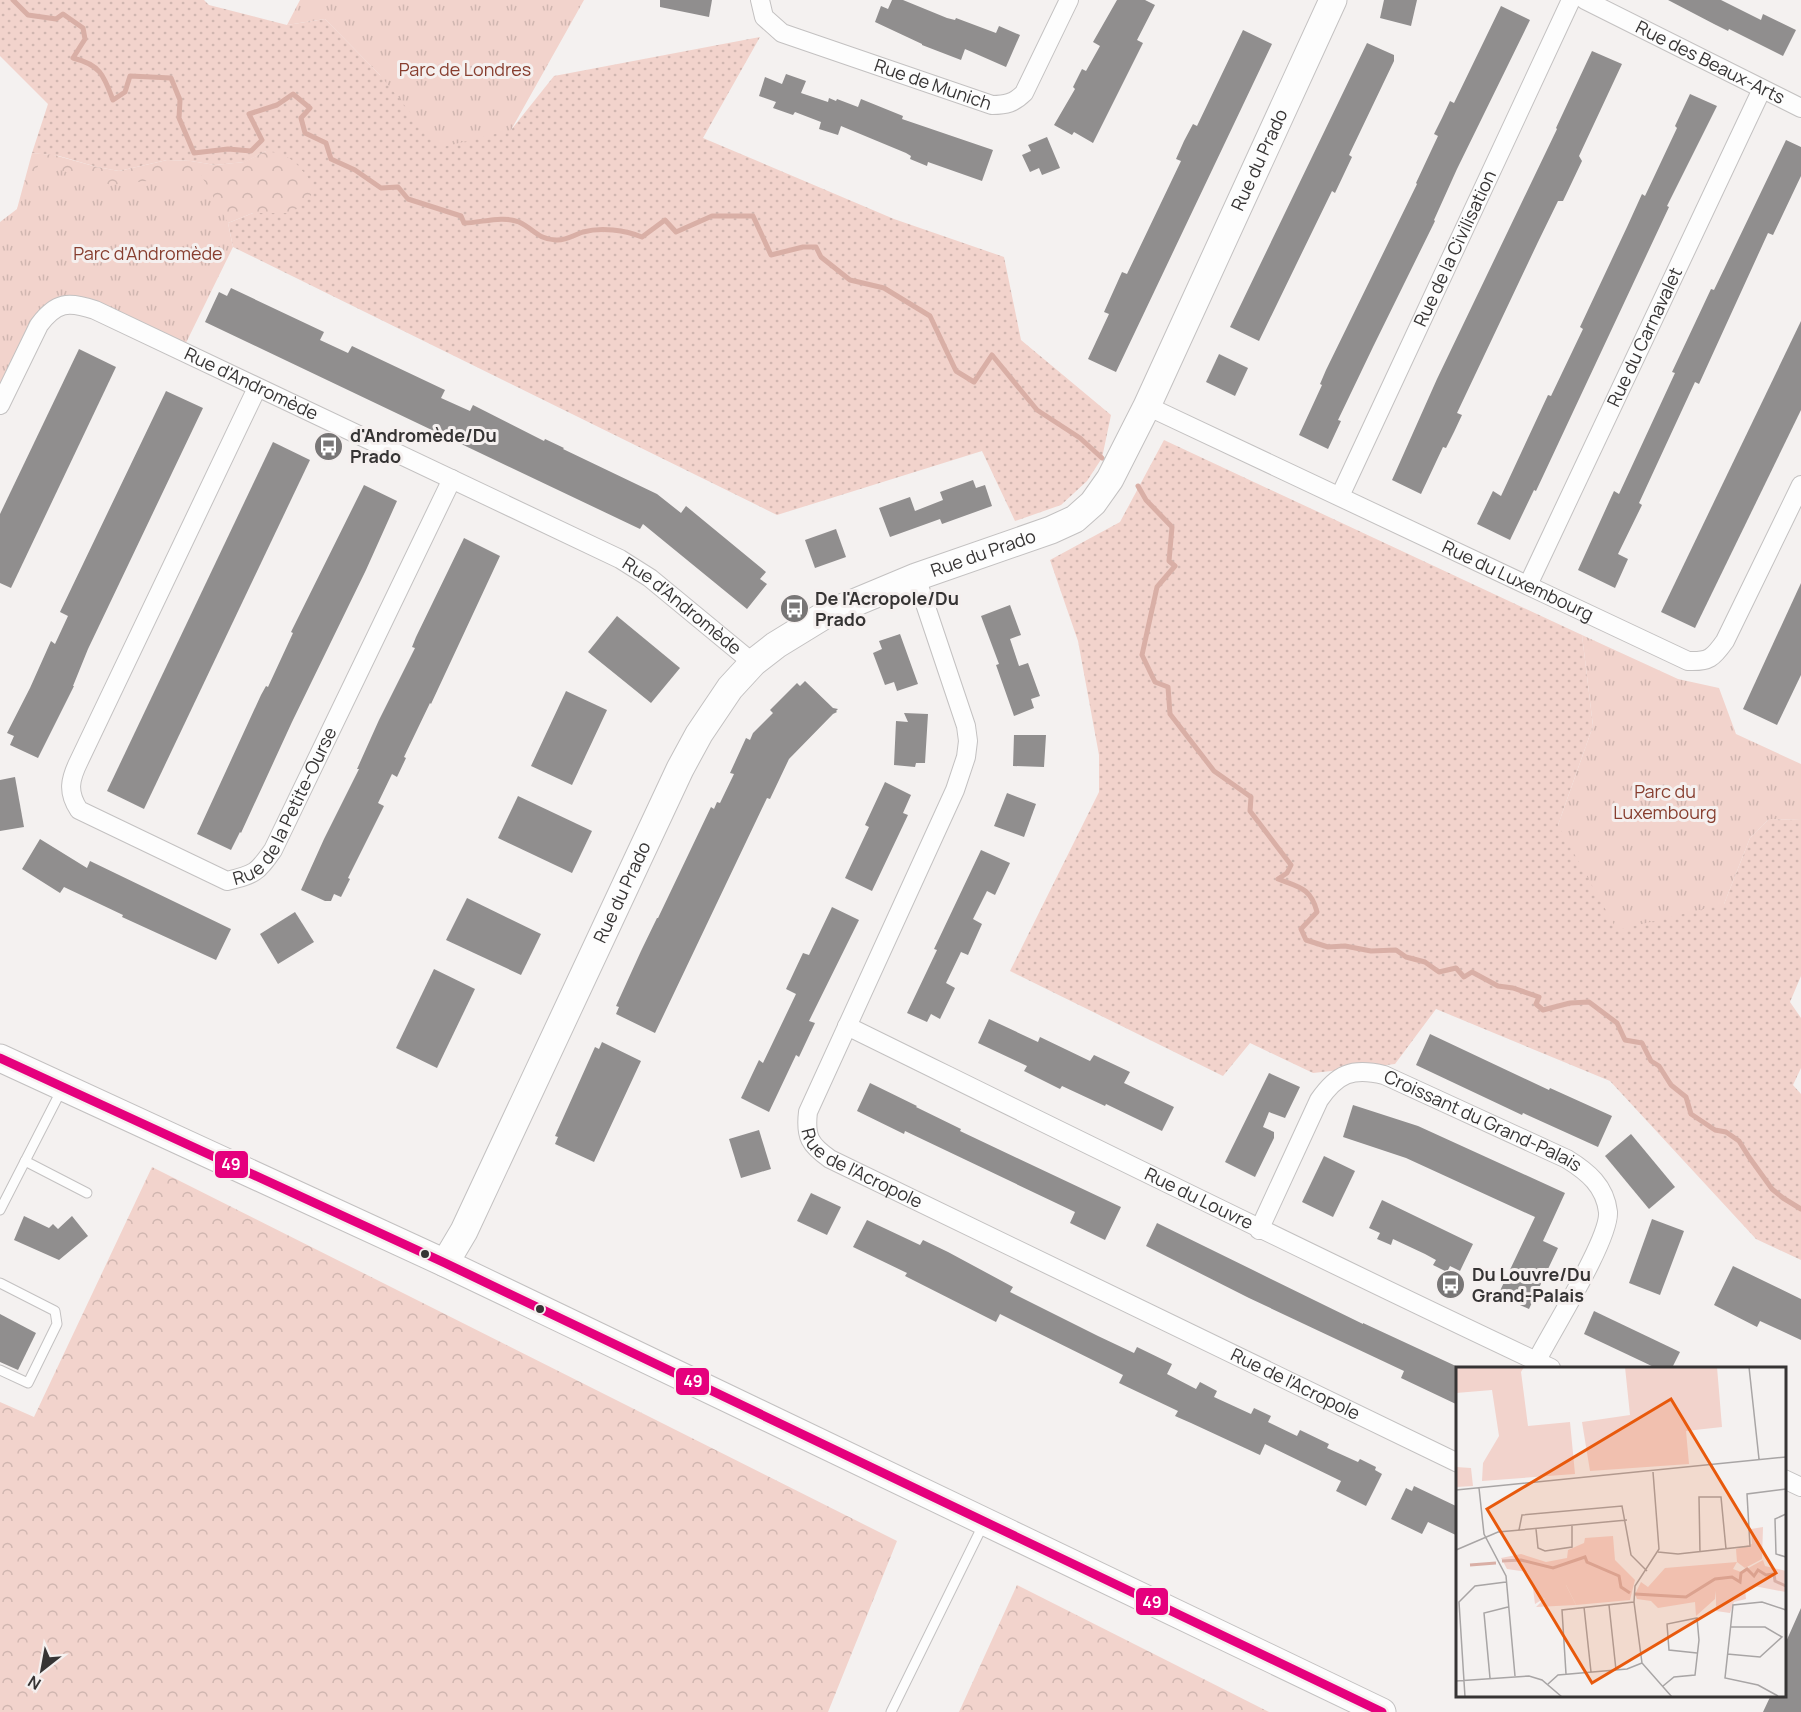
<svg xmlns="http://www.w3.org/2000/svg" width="1801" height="1712" viewBox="0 0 1801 1712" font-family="Manrope,sans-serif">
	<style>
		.grass { fill: url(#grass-dots) }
		.forest { fill: url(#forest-crowns) }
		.park { fill: url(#park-tufts) }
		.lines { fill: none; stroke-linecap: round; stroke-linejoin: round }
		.stream { stroke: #d9afa6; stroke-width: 5 }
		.building { fill: #908e8e }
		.lane-casing { stroke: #c3c1c1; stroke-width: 11 }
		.street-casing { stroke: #c3c1c1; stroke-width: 20 }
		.secondary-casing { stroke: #c3c1c1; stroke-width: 29 }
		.lane { stroke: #fdfdfd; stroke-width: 9 }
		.street { stroke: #fdfdfd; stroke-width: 18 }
		.secondary { stroke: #fdfdfd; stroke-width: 27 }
		.bus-1-casing { stroke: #f5f0ef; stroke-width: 14 }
		.bus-1 { stroke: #e5007d; stroke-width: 9 }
		.bus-dot { fill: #363434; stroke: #f5f0ef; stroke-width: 2 }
		.labels { text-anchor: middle; stroke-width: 6; stroke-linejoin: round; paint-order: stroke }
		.street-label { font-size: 18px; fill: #363434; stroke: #f5f0ef }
		.park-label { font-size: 18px; fill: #873e2f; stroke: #f5f0ef }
		.poi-label { font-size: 18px; font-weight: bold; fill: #363434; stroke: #f5f0ef; text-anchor: start }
		.inset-river { fill: none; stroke: #d9afa6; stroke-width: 3 }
		.inset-road { fill: none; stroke: #a8a5a5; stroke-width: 1.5 }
		.view { fill: #e8590c; fill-opacity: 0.15; stroke: #e8590c; stroke-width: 3 }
		.inset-edge { fill: none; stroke: #363434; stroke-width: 3 }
		.line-badge { stroke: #f5f0ef; stroke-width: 2 }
		.badge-label { font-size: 16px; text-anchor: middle; font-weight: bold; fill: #fff }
	</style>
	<defs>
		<pattern id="grass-dots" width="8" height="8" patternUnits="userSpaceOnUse" patternTransform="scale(1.5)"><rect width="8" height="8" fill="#f2d3cc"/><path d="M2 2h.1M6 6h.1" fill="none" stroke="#d0b6b0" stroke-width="1.8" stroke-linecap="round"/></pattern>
		<pattern id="forest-crowns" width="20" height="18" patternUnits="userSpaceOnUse" patternTransform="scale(1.5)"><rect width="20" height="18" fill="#f2d3cc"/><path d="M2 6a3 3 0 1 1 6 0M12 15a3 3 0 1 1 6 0" fill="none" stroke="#d0b6b0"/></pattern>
		<pattern id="park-tufts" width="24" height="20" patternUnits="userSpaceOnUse" patternTransform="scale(1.5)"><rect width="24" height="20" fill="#f2d3cc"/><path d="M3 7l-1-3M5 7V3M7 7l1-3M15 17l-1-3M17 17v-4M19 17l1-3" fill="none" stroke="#d0b6b0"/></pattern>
	</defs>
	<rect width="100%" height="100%" fill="#f4f1f0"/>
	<g class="grass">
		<polygon points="0,0 204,0 209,5 287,25 325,19 380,75 511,130 554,76 760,37 703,138 894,219 1004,257 1021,340 1111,415 1102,458 1087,481 1061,505 1015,521 982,451 777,515 233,247 228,223 253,213 292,213 266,151 245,162 215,165 191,161 167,160 119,171 97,167 59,156 32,153 48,104 0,56"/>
		<polygon points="1164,440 1582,635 1593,726 1558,825 1724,904 1750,838 1769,819 1801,820 1801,976 1790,1002 1801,1018 1801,1068 1793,1085 1801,1094 1801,1260 1756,1239 1610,1081 1436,1009 1395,1064 1313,1073 1250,1043 1223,1076 1010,971 1099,792 1099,755 1078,641 1050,560 1120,522"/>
	</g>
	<g class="forest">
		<path d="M 266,151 C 292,155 297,163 312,183 L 311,196 L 292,213 L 253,213 L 228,223 L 218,223 L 17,209 L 32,153 L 54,155 L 97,167 L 119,171 L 167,160 L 191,161 L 215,165 L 244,162 Z"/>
		<polygon points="152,1167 897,1541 828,1712 0,1712 0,1402 34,1417"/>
		<polygon points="1017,1585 1269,1712 959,1712"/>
	</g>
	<g class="park">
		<polygon points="300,0 584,0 511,130 439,148 380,75 325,19 287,25"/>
		<polygon points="39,164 111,185 201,175 228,223 233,247 182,351 95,310 57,308 0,405 0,222 17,209"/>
		<polygon points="1582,635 1678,679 1719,688 1736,734 1801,764 1801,820 1769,819 1750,838 1724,904 1617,930 1558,825 1593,726"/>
	</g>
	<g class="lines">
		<g class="stream">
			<path d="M 13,0 L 28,15 L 56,19 L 63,14 L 83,28 L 85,39 L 73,58 C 101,65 104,76 113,100 L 125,92 L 130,76 L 171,78 L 180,100 L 179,118 L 194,153 L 228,149 L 251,151 L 262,140 L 249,114 L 277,105 L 293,94 L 310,108 L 301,118 L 305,133 L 326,143 L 331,159 L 355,170 L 381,188 L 398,187 L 408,199 L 461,216 L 464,223 C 481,223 502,215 519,222 C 534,229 537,239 556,240 C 565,241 574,235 583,232 C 601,227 625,230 642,237 L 665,220 L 676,232 L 712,216 L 753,216 L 771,255 L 803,247 L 816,247 L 821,257 L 850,280 L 884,288 L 930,316 L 956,371 L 974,382 L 992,355 L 1037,410 L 1080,438 L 1102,458"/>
			<path d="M 1138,486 L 1146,500 L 1172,527 L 1169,561 L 1175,566 L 1157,587 L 1142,655 L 1155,682 L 1168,687 L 1170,714 L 1214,771 L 1251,797 L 1250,811 L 1291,865 L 1287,873 L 1278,879 C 1299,887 1311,888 1317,912 L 1301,929 L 1306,940 L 1328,947 L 1345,946 L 1371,951 L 1396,950 L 1406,957 L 1425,962 L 1439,972 L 1456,968 L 1464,977 L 1472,972 L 1498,986 L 1513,988 L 1539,997 L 1536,1004 L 1543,1010 L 1570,1003 L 1589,1002 L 1617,1023 L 1625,1040 L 1642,1043 L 1651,1061 L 1659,1066 L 1671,1085 L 1686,1097 L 1691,1114 L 1715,1130 L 1726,1132 L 1739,1141 L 1749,1157 L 1772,1189 L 1783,1198 L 1801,1209"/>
		</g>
	</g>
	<g class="building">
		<polygon points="660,0 712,0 709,17 660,7"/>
		<polygon points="892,0 903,0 947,18 955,20 956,18 996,33 999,26 1020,35 1006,67 965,49 961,60 922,45 922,44 875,22 881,6 888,9"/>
		<polygon points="1117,0 1145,0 1155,5 1137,40 1143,43 1093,143 1074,132 1072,135 1054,125 1075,89 1073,87 1082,69 1086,71 1100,46 1093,42"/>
		<polygon points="1384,0 1417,0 1411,26 1380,18"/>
		<polygon points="1668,0 1721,0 1761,20 1763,14 1796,30 1783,56 1729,29 1728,31 1714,24"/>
		<polygon points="1501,6 1530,20 1457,169 1434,220 1435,221 1373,347 1338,420 1341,421 1328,449 1299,435 1322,385 1320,384 1326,370 1417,184 1416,183 1438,136 1434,134 1442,118 1450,101 1454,103"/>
		<polygon points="1243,30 1272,44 1116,372 1088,359 1109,314 1104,312 1122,272 1127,274 1181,161 1176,159 1184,141 1193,124 1197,126"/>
		<polygon points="1367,43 1394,55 1394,61 1349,155 1352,157 1335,193 1332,191 1259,341 1230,327"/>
		<polygon points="1592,51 1622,64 1579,156 1582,161 1563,201 1558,201 1538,242 1457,413 1462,415 1454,432 1446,448 1443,447 1421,494 1392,480 1437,379 1557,129 1556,128"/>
		<polygon points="786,74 806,81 801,93 828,102 829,98 836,101 837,99 858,107 861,99 903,116 902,119 993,150 982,181 928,162 927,166 910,159 911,156 906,153 841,126 838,135 819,129 821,122 795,112 793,115 773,108 776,102 759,96 765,77 782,84"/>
		<polygon points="1690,94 1717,106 1667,206 1669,207 1536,491 1534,490 1510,540 1477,524 1493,491 1501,496 1548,395 1551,396 1583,329 1580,327 1627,227 1642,194 1645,196 1677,128 1675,126"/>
		<polygon points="1047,137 1060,168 1042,175 1039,168 1030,172 1022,155 1031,151 1028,145"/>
		<polygon points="1786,140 1801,147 1801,176 1773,235 1768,233 1699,384 1695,382 1639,503 1642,505 1618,554 1628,559 1615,588 1578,570 1614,491 1619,494 1675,373 1672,372 1711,289 1714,290"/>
		<polygon points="231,288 324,332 320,340 348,353 352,346 445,390 441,398 470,411 473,405 544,441 545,439 564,448 563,449 657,494 681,513 686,506 766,572 760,579 767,584 747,609 643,524 640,529 205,322 219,292 227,296"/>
		<polygon points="1801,321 1801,410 1695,628 1661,612"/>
		<polygon points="79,349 116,367 11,588 0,583 0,514"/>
		<polygon points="1219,354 1248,368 1235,396 1206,382"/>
		<polygon points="166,391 203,408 88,649 73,686 74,686 38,758 10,745 14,736 7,733 30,688 51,641 55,644 68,616 60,612"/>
		<polygon points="273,442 310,460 144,809 107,791"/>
		<polygon points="973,480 976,488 985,485 992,506 942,524 940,519 890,537 879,508 910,497 915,511 943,500 940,492"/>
		<polygon points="364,485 397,501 366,570 292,722 241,833 240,832 231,850 197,834 261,695 266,686 268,687 293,633 291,632"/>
		<polygon points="836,529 846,557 815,568 805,540"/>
		<polygon points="464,538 500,556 431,704 430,703 404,757 406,758 397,777 392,774 378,803 384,806 348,878 350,879 341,897 334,894 331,901 325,901 301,890 324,839 359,769 357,769 379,720 415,648 412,647 416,637"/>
		<polygon points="1801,583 1801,675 1777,725 1743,709"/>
		<polygon points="1010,605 1021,635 1010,639 1019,666 1028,663 1040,696 1031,699 1034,708 1014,716 996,665 999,664 981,616"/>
		<polygon points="617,616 680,668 651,703 588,652"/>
		<polygon points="900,634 918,684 897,691 894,682 885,685 873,653 882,649 879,641"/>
		<polygon points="805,681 833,708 838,709 836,711 837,712 833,714 789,759 770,799 767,798 655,1033 616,1014 619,1007 616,1006 641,951 657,918 658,918 711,807 714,809 717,802 720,803 734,774 730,773 746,738 750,740 753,733 773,713 770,710 797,683 800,686"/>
		<polygon points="566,691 607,710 572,785 531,766"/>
		<polygon points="904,713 928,714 925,763 916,763 915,767 894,765 896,721 908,722"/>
		<polygon points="1014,735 1046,735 1044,767 1013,766"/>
		<polygon points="15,777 24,827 0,831 0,780"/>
		<polygon points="885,782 911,795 903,813 908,815 872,891 845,878 869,827 865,825"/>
		<polygon points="1007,793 1036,804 1024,837 994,826"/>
		<polygon points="518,796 592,831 572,873 498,838"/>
		<polygon points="40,839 87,868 90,861 231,929 216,960 122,917 123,915 64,887 60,893 22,869"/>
		<polygon points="981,850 1010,863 995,895 987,891 973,919 982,924 968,955 961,952 946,983 955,988 940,1019 931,1014 927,1022 907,1013 937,950 934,949"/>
		<polygon points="467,898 541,934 521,975 446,940"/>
		<polygon points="832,907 859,920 809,1021 815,1023 799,1057 796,1055 769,1112 741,1098 759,1060 763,1063 796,994 786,989 803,953 809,955"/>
		<polygon points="295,912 314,942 278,964 260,934"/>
		<polygon points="434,969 475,989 437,1068 396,1048"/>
		<polygon points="989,1019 1038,1042 1040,1037 1090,1061 1094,1055 1130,1072 1124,1083 1174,1107 1162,1131 1106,1104 1105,1106 1062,1086 1060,1089 1024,1071 1027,1066 978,1043"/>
		<polygon points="1430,1034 1549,1090 1550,1088 1612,1116 1598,1147 1523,1113 1522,1115 1416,1065"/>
		<polygon points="602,1042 641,1061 594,1162 555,1144 558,1137 555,1136 595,1047 599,1049"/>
		<polygon points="1269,1073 1300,1087 1285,1118 1269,1112 1263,1127 1274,1132 1274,1138 1255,1177 1225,1162"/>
		<polygon points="870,1083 917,1106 916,1107 961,1129 960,1131 1121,1207 1105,1240 1070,1223 1075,1212 905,1131 904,1134 857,1111"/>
		<polygon points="1353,1105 1418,1126 1565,1193 1543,1241 1558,1248 1529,1309 1498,1295 1535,1217 1406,1158 1343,1137"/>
		<polygon points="759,1130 771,1169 741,1178 729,1139"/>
		<polygon points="1631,1134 1675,1187 1649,1209 1605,1156"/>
		<polygon points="1324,1156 1355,1171 1333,1217 1302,1202"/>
		<polygon points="811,1193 841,1207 827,1235 797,1221"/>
		<polygon points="1382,1200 1473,1244 1460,1271 1450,1266 1447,1272 1433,1265 1436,1260 1425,1254 1393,1239 1391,1245 1377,1239 1380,1233 1369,1228"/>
		<polygon points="24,1216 49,1228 53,1224 58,1229 72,1216 88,1236 59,1260 14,1240"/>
		<polygon points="1652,1219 1684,1231 1660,1295 1629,1283"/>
		<polygon points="867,1220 920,1245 923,1240 948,1252 1013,1287 1010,1292 1098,1336 1134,1353 1137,1347 1172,1364 1167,1374 1196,1389 1200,1382 1217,1391 1214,1397 1251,1414 1254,1408 1271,1416 1268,1422 1297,1436 1300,1430 1329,1444 1327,1448 1358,1462 1360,1459 1376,1467 1375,1470 1382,1474 1366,1506 1336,1491 1341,1481 1265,1444 1260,1455 1191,1423 1175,1416 1178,1411 1119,1383 1123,1375 1000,1314 996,1322 905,1276 907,1273 853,1247"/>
		<polygon points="1157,1223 1363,1324 1363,1323 1458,1367 1458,1405 1401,1378 1404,1371 1249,1298 1146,1246"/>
		<polygon points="1733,1266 1801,1299 1801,1340 1760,1321 1757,1327 1714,1305"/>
		<polygon points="1594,1311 1680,1352 1672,1368 1656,1368 1584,1334"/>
		<polygon points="0,1314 36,1333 18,1370 0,1362"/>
		<polygon points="1414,1486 1458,1507 1458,1536 1428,1522 1422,1534 1391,1519 1406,1488 1412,1491"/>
		<polygon points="1801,1608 1801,1712 1763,1712 1771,1695 1785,1695 1785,1644"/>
	</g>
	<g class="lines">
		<defs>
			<g id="lane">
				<polyline points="25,1161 87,1193"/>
				<polyline points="0,1210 62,1089"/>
				<polyline points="0,1283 55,1311 57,1324 28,1383 0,1370"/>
				<polyline points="891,1712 984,1523"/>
			</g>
			<g id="street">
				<path id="s1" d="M 760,0 L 764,17 L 782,33 L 992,105 C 1006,105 1014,103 1024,93 L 1069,0"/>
				<path id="s2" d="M 1585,0 L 1801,108"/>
				<path id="s3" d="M 257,388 L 79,761 C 70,779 67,792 79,810 L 227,881 C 255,874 257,873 273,850 L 452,479"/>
				<path id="s4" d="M 0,405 L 39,325 C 56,302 68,301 95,310 L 620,559 L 650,578 L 753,663"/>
				<path id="s5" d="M 1147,406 L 1688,661 C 1709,662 1713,658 1725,641 L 1801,485"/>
				<path id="s6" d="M 1340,496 L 1571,0"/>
				<path id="s7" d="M 916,577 L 966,726 L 968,741 L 966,757 L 955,790 L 808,1112 C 805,1137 810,1145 830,1159 L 1458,1463"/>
				<path id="s8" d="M 1528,585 L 1762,89"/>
				<path id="s9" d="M 847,1026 C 1081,1141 1315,1257 1551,1368"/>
				<path id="s10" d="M 1259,1230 L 1319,1100 C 1337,1074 1352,1067 1384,1075 L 1567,1159 C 1588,1172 1605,1186 1608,1212 C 1610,1239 1551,1332 1536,1362"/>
				<polyline points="1784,1479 1801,1487"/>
			</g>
			<g id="secondary">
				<polyline points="0,1058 445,1263 1382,1712"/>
				<path id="s11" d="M 445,1263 L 464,1231 L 680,769 L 699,734 L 730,688 L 753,663 L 776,645 L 825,615 L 916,577 L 1051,530 L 1075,519 L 1093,503 L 1110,479 L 1147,406 L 1333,0"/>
			</g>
		</defs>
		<use href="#lane" class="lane-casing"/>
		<use href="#street" class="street-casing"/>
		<use href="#secondary" class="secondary-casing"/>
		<use href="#lane" class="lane"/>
		<use href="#street" class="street"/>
		<use href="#secondary" class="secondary"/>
		<defs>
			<polyline id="bus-1" points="0,1058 445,1263 1382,1712"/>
		</defs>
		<use href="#bus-1" class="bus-1-casing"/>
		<use href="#bus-1" class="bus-1"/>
	</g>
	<defs>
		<symbol id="bus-disc" viewBox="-11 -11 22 22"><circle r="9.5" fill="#787676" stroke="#f5f0ef"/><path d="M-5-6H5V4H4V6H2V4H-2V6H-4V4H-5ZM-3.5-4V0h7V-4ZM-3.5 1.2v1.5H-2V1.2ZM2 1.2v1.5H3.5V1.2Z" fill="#fff"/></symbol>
	</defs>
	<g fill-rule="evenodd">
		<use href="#bus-disc" x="312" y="430" width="33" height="33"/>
		<use href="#bus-disc" x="778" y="592" width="33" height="33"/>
		<use href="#bus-disc" x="1434" y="1268" width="33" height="33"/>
	</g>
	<g class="bus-dot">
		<circle cx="425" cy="1254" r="5"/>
		<circle cx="540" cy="1309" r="5"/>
	</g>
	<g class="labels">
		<g class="street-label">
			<text dy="6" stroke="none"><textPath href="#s2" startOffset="140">Rue des Beaux-Arts</textPath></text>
			<text dy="6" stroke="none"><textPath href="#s1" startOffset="201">Rue de Munich</textPath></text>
			<text dy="6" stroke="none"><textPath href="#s11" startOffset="1437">Rue du Prado</textPath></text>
			<text dy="6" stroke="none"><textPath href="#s6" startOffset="273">Rue de la Civilisation</textPath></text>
			<text dy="6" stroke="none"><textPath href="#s8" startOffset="274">Rue du Carnavalet</textPath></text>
			<text dy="6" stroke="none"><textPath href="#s4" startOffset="326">Rue d'Andromède</textPath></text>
			<text dy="6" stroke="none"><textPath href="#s11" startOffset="933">Rue du Prado</textPath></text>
			<text dy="6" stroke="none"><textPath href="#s5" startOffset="410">Rue du Luxembourg</textPath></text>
			<text dy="6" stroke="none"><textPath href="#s4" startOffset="812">Rue d'Andromède</textPath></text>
			<text dy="6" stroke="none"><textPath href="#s3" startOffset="729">Rue de la Petite-Ourse</textPath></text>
			<text dy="6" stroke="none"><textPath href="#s11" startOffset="411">Rue du Prado</textPath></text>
			<text dy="6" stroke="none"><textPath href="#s10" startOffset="328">Croissant du Grand-Palais</textPath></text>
			<text dy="6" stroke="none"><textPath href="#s7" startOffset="664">Rue de l'Acropole</textPath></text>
			<text dy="6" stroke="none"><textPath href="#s9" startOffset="392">Rue du Louvre</textPath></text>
			<text dy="6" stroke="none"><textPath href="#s7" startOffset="1150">Rue de l'Acropole</textPath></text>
		</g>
		<g class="park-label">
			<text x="465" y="76">Parc de Londres</text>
			<text x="148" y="260">Parc d'Andromède</text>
			<text x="1665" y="798">Parc du<tspan x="1665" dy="21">Luxembourg</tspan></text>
		</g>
		<g class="poi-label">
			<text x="350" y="442">d'Andromède/Du<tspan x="350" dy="21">Prado</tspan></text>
			<text x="815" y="605">De l'Acropole/Du<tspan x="815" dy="21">Prado</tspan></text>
			<text x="1472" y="1281">Du Louvre/Du<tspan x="1472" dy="21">Grand-Palais</tspan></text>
		</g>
	</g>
	<g transform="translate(1456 1367)">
		<rect width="330" height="330" fill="#f4f1f0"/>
		<path d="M 157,169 L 159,193 L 179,213 L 174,233 L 120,238 L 110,218 L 79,237 L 76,214 L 71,205 L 51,202 L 45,191 L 65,187 L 90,195 L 111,191 L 112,183 L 128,176 L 129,171 ZM 307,193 L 309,199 L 330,204 L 330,225 L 298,219 L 286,224 L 260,224 L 259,232 L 240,249 L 239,235 L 202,241 L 195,234 L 181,232 L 179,227 L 185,215 L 192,220 L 209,201 L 281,195 L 277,202 L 285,205 Z" fill="#f2d3cc"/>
		<path d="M 0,0 L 68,0 L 65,5 L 72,59 L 114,55 L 119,107 L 26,114 L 27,96 L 43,69 L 36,23 L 0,26 ZM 169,0 L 261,0 L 266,60 L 230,64 L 233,97 L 134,104 L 126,55 L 174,48 ZM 0,100 L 15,101 L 17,119 L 0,120 Z" fill="#f2d3cc"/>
		<path d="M 307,160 L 306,192 L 289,201 L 281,195 L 280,182 L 296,177 L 295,162 ZM 98,210 L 110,218 L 120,238 L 80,240 L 89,231 L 89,220 ZM 266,218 L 285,224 L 289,221 L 290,232 L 278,235 L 274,246 L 260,244 L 260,224 Z" fill="#f2d3cc"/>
		<path class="inset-river" d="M 46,194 L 65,193 L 97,201 L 129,190 L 131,195 L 163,209 L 165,220 L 174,226M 14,198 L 40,196M 179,227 L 230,230 L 259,212 L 276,210 L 284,215 L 285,206 L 291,202 L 298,209 L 302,203 L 310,208 L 318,207 L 319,214 L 330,219"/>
		<path class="inset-road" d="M 293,0 L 303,92M 197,105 L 203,182 L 179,219 L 178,235 L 186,296 L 216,330M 23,121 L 28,167 L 50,209 L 59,309M 0,123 L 330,90M 330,147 L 319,152 L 320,187 L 330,190M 80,162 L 82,181 L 89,184 L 116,180 L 116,158M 63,163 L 66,148 L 166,139 L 175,188 L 191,204M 0,183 L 42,165 L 171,153M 202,185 L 222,187 L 294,179 L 291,127 L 330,122M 244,185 L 243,130 L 265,130 L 270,182M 153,238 L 160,303M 128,240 L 135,305M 271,287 L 304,290 L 326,270 L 309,260 L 274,260M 110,307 L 106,243 L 178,235M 34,311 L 28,246 L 52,240M 0,314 L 73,309 L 86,313 L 106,330M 92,317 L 102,308 L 171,302 L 186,296M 207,319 L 218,310 L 239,308 L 243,273 L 241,251 L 211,257 L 213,283 L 241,286M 322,329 L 302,318 L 269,311 L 277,238 L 306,235 L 330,243M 9,330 L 3,235 L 19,219 L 50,215"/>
		<path class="view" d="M 215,32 L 320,206 L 136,316 L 31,142 Z"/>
		<rect width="330" height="330" class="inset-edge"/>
	</g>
	<g class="line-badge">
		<rect x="214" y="1150" width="35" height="29" rx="6" fill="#e5007d"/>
		<rect x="675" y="1367" width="35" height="29" rx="6" fill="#e5007d"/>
		<rect x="1135" y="1587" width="34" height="29" rx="6" fill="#e5007d"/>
	</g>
	<g class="badge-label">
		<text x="231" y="1170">49</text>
		<text x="693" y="1387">49</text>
		<text x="1152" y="1608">49</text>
	</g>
	<g transform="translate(42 1670) rotate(211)" stroke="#f5f0ef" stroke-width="4.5" paint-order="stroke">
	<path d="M0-4.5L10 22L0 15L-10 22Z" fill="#363434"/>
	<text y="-9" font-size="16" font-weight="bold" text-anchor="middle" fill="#363434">N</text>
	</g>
</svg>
